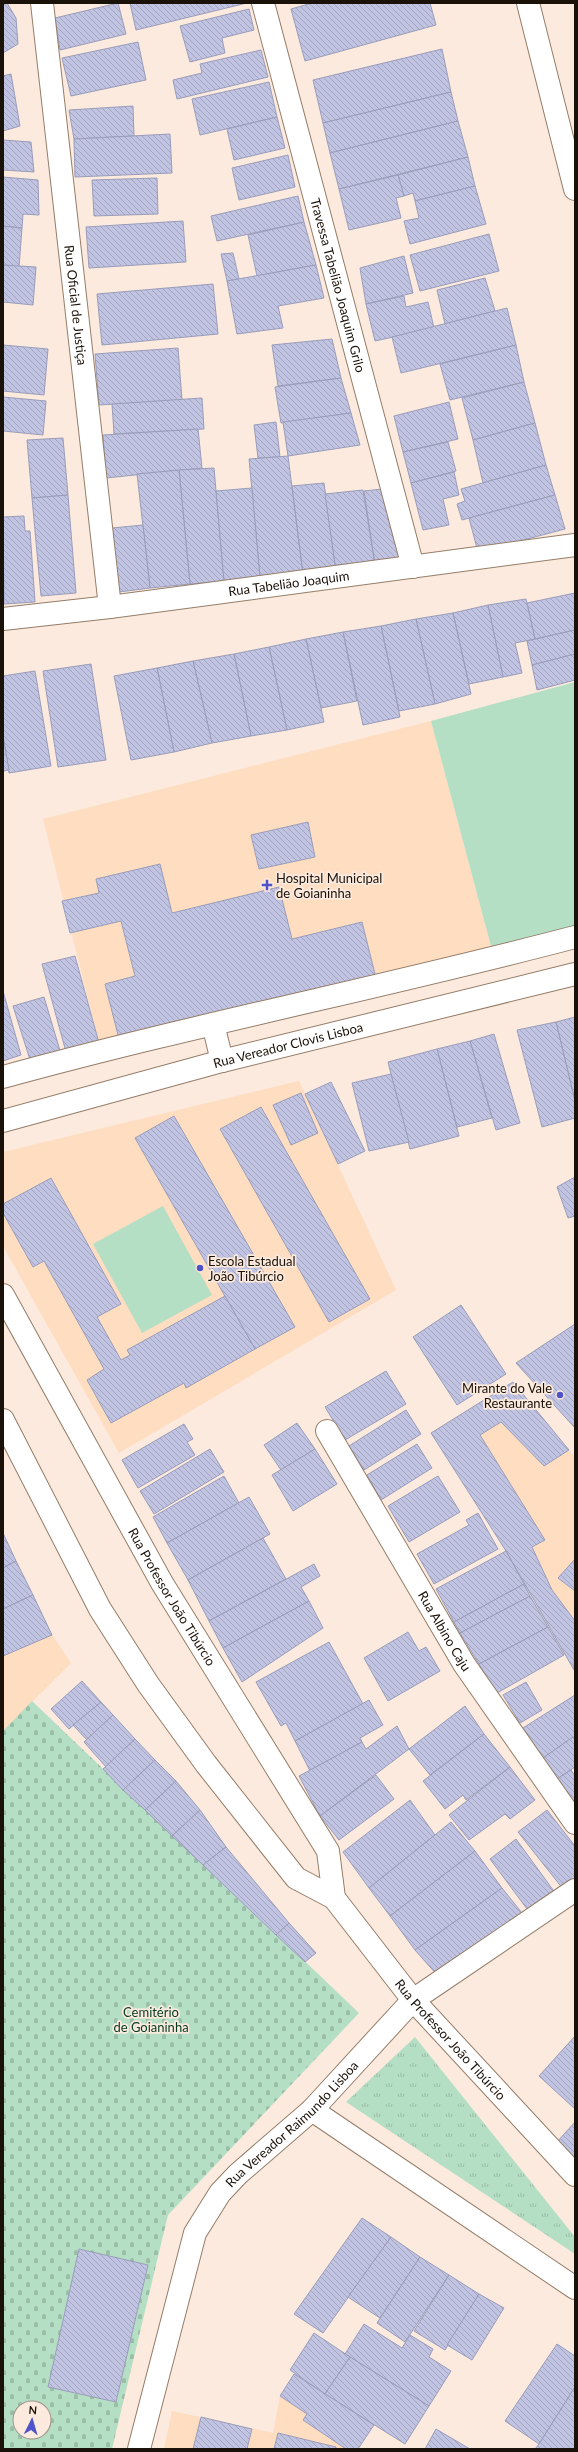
<svg xmlns="http://www.w3.org/2000/svg" width="578" height="2452" viewBox="0 0 578 2452" font-family="Lato,sans-serif">
	<style>
		.built { fill: #feddc1 }
		.cemetery { fill: url(#cemetery-stones); fill-rule: evenodd }
		.park { fill: url(#park-tufts) }
		.garden { fill: #b4dfc4 }
		.building { fill: url(#building-back-hatch); stroke: #9a9dba }
		.lines { fill: none; stroke-linecap: round; stroke-linejoin: round }
		.minor-casing { stroke: #957d69; stroke-width: 24 }
		.major-casing { stroke: #957d69; stroke-width: 24 }
		.minor { stroke: #fff; stroke-width: 22 }
		.major { stroke: #fff; stroke-width: 22 }
		.poi-dot { fill: #4f52c8; stroke: #fbeadd; stroke-width: 1.5 }
		.labels { text-anchor: middle; stroke-width: 3.5; stroke-linejoin: round; paint-order: stroke }
		.street-label { font-size: 13px; fill: #1a1109; stroke: #fbeadd }
		.poi-label { font-size: 13px; fill: #1a1109; stroke: #fbeadd; text-anchor: start }
		.park-label { font-size: 13px; fill: #023b21; stroke: #fbeadd }
	</style>
	<defs>
		<pattern id="cemetery-stones" width="16" height="16" patternUnits="userSpaceOnUse"><rect width="16" height="16" fill="#b4dfc4"/><path d="M2 7V4a2 2 0 0 1 4 0v3zM10 15v-3a2 2 0 0 1 4 0v3z" fill="#9abea7"/></pattern>
		<pattern id="park-tufts" width="24" height="20" patternUnits="userSpaceOnUse"><rect width="24" height="20" fill="#b4dfc4"/><path d="M3 7l-1-3M5 7V3M7 7l1-3M15 17l-1-3M17 17v-4M19 17l1-3" fill="none" stroke="#9abea7"/></pattern>
		<pattern id="building-back-hatch" width="6" height="6" patternUnits="userSpaceOnUse"><rect width="6" height="6" fill="#c0c3e1"/><path d="M-1 5l2 2M0 0l6 6M5-1l2 2" fill="none" stroke="#a4a6c0"/></pattern>
	</defs>
	<rect width="100%" height="100%" fill="#fbeadd"/>
	<g class="built">
		<polygon points="431,721 492,950 99,1043 43,819"/>
		<polygon points="299,1081 396,1290 119,1453 3,1246 3,1152"/>
		<polygon points="513,1382 575,1457 575,1671 506,1551 431,1433"/>
		<polygon points="3,1533 52,1635 71,1663 3,1731"/>
		<polygon points="280,2396 307,2414 303,2420 346,2449 164,2449 172,2411 273,2433"/>
	</g>
	<path class="cemetery" d="M 32,1701 L 359,2013 L 168,2215 L 112,2449 L 3,2449 L 3,1731 ZM 20,2408 L 44,2408 L 44,2432 L 20,2432 Z"/>
	<polygon class="park" points="415,2037 575,2237 575,2254 346,2102"/>
	<g class="garden">
		<polygon points="575,682 575,930 492,950 431,721"/>
		<polygon points="163,1206 212,1295 142,1333 93,1244"/>
	</g>
	<g class="building">
		<polygon points="3,3 7,3 16,18 18,44 3,53"/>
		<polygon points="118,3 126,34 60,50 55,18"/>
		<polygon points="130,3 247,3 136,30"/>
		<polygon points="312,3 430,3 436,25 305,61 291,9"/>
		<polygon points="249,9 254,30 222,38 225,53 190,62 180,26"/>
		<polygon points="138,42 146,80 71,96 62,58"/>
		<polygon points="442,49 451,92 323,123 313,80"/>
		<polygon points="261,50 268,77 177,99 173,80 202,73 200,64"/>
		<polygon points="11,74 20,126 3,131 3,76"/>
		<polygon points="269,82 277,117 200,135 192,99"/>
		<polygon points="451,92 458,121 330,153 323,123"/>
		<polygon points="133,106 134,136 74,139 69,110"/>
		<polygon points="277,117 285,148 234,160 227,129"/>
		<polygon points="458,121 468,157 339,189 330,153"/>
		<polygon points="170,134 172,173 75,177 74,139"/>
		<polygon points="3,140 31,142 34,172 3,170"/>
		<polygon points="288,155 295,187 239,200 232,168"/>
		<polygon points="468,157 475,186 415,201 413,193 404,196 398,175"/>
		<polygon points="398,175 404,196 396,198 401,218 349,230 339,189"/>
		<polygon points="3,177 38,180 39,215 23,214 22,228 3,226"/>
		<polygon points="157,178 158,214 94,216 92,180"/>
		<polygon points="475,186 486,224 410,244 404,221 419,218 415,201"/>
		<polygon points="298,196 304,222 217,241 211,216"/>
		<polygon points="183,221 186,262 89,268 86,227"/>
		<polygon points="304,222 316,265 257,276 248,235"/>
		<polygon points="3,226 22,228 19,267 3,265"/>
		<polygon points="489,234 499,271 420,291 410,255"/>
		<polygon points="233,253 239,279 227,281 221,254"/>
		<polygon points="404,256 413,293 366,304 360,268"/>
		<polygon points="3,265 36,267 33,305 3,302"/>
		<polygon points="316,265 324,298 278,306 283,328 237,334 227,281"/>
		<polygon points="485,278 495,311 445,324 437,290"/>
		<polygon points="213,284 218,334 102,345 97,294"/>
		<polygon points="404,296 406,307 428,302 434,328 375,341 366,304"/>
		<polygon points="507,308 516,345 401,373 392,337"/>
		<polygon points="332,339 341,378 278,386 272,345"/>
		<polygon points="3,345 48,349 44,395 3,391"/>
		<polygon points="516,345 524,382 450,400 440,364"/>
		<polygon points="178,348 182,400 99,405 95,354"/>
		<polygon points="341,378 351,413 281,423 275,387"/>
		<polygon points="524,382 535,423 473,440 462,398"/>
		<polygon points="3,397 46,401 43,435 3,431"/>
		<polygon points="202,398 204,429 114,434 112,404"/>
		<polygon points="449,402 458,439 403,452 394,416"/>
		<polygon points="351,413 360,445 288,456 283,422"/>
		<polygon points="276,422 280,457 258,458 254,425"/>
		<polygon points="535,423 546,465 483,483 473,440"/>
		<polygon points="198,429 202,468 106,478 103,435"/>
		<polygon points="63,438 68,495 32,498 27,440"/>
		<polygon points="448,442 456,471 411,483 403,452"/>
		<polygon points="288,456 303,574 260,578 249,459"/>
		<polygon points="546,465 555,495 462,520 457,504 465,501 461,489"/>
		<polygon points="214,468 224,581 190,584 179,470"/>
		<polygon points="179,470 190,584 150,588 137,474"/>
		<polygon points="454,472 459,495 443,499 449,525 423,530 411,483"/>
		<polygon points="324,483 336,571 303,574 292,486"/>
		<polygon points="252,488 260,578 224,581 216,491"/>
		<polygon points="382,489 402,561 375,565 364,491"/>
		<polygon points="363,490 375,565 336,571 325,494"/>
		<polygon points="68,495 76,593 41,596 32,498"/>
		<polygon points="555,495 565,529 478,552 469,518"/>
		<polygon points="24,516 25,531 30,531 35,602 4,604 3,517"/>
		<polygon points="143,525 150,588 119,592 112,528"/>
		<polygon points="575,593 575,630 535,639 527,603"/>
		<polygon points="526,599 535,639 515,643 522,673 503,677 488,605"/>
		<polygon points="488,605 503,677 469,684 453,613"/>
		<polygon points="453,613 471,694 435,704 416,619"/>
		<polygon points="416,619 435,704 399,711 381,626"/>
		<polygon points="381,626 400,717 363,725 343,632"/>
		<polygon points="575,630 575,654 532,665 527,641"/>
		<polygon points="343,632 357,701 321,708 306,639"/>
		<polygon points="306,639 324,722 287,730 269,647"/>
		<polygon points="269,647 287,730 251,736 234,654"/>
		<polygon points="234,654 251,736 212,743 193,661"/>
		<polygon points="575,654 575,680 537,690 532,665"/>
		<polygon points="193,661 212,743 174,752 157,668"/>
		<polygon points="91,664 106,760 58,767 43,671"/>
		<polygon points="157,668 174,752 131,760 114,676"/>
		<polygon points="35,671 51,766 9,773 3,736 3,676"/>
		<polygon points="3,736 9,770 3,771"/>
		<polygon points="308,822 315,857 259,869 251,835"/>
		<polygon points="160,864 172,913 279,887 292,939 362,922 376,978 119,1039 105,984 135,976 121,921 70,933 62,901 99,893 96,879"/>
		<polygon points="75,956 99,1043 66,1052 42,964"/>
		<polygon points="3,991 21,1055 3,1061"/>
		<polygon points="44,997 61,1054 31,1063 13,1006"/>
		<polygon points="575,1017 575,1101 556,1022"/>
		<polygon points="556,1022 575,1101 575,1118 542,1127 517,1030"/>
		<polygon points="494,1034 520,1123 496,1130 470,1041"/>
		<polygon points="470,1041 492,1118 457,1127 437,1049"/>
		<polygon points="437,1049 459,1136 410,1149 388,1062"/>
		<polygon points="391,1074 409,1142 369,1151 352,1083"/>
		<polygon points="331,1082 365,1151 338,1164 305,1094"/>
		<polygon points="301,1093 318,1133 291,1145 273,1105"/>
		<polygon points="261,1107 370,1299 329,1322 220,1129"/>
		<polygon points="174,1116 295,1327 255,1349 135,1138"/>
		<polygon points="575,1177 575,1216 568,1218 557,1187"/>
		<polygon points="51,1178 121,1304 97,1317 121,1360 130,1355 127,1350 225,1296 255,1349 186,1388 184,1383 111,1423 87,1380 104,1369 44,1261 33,1267 3,1213 3,1204"/>
		<polygon points="461,1305 506,1374 457,1405 413,1337"/>
		<polygon points="575,1324 575,1428 516,1363"/>
		<polygon points="386,1371 406,1404 345,1440 325,1407"/>
		<polygon points="513,1382 569,1450 544,1466 501,1422 480,1435 545,1540 532,1547 552,1590 575,1621 574,1670 506,1551 431,1433"/>
		<polygon points="406,1410 421,1434 364,1470 349,1446"/>
		<polygon points="297,1423 315,1449 281,1470 264,1445"/>
		<polygon points="184,1424 193,1439 187,1442 195,1455 138,1488 122,1460"/>
		<polygon points="417,1444 432,1468 381,1500 367,1475"/>
		<polygon points="210,1449 224,1472 154,1514 140,1491"/>
		<polygon points="315,1449 337,1484 293,1511 272,1475"/>
		<polygon points="224,1476 239,1503 167,1543 153,1517"/>
		<polygon points="438,1476 460,1512 409,1542 388,1506"/>
		<polygon points="249,1497 270,1534 188,1580 167,1543"/>
		<polygon points="478,1513 498,1549 434,1584 417,1554 469,1525 466,1520"/>
		<polygon points="3,1533 16,1561 3,1568"/>
		<polygon points="263,1538 286,1579 209,1621 188,1580"/>
		<polygon points="506,1551 524,1584 454,1622 436,1589"/>
		<polygon points="575,1559 575,1591 558,1578"/>
		<polygon points="16,1561 33,1595 3,1609 3,1568"/>
		<polygon points="314,1564 320,1576 301,1587 309,1601 223,1648 209,1621"/>
		<polygon points="524,1584 530,1596 460,1633 454,1622"/>
		<polygon points="33,1595 52,1635 3,1656 3,1609"/>
		<polygon points="530,1596 548,1627 479,1664 460,1633"/>
		<polygon points="309,1601 323,1628 242,1682 223,1648"/>
		<polygon points="548,1627 564,1655 497,1693 479,1664"/>
		<polygon points="408,1632 419,1651 426,1647 440,1671 388,1701 364,1658"/>
		<polygon points="329,1642 363,1704 295,1741 286,1723 281,1726 256,1682"/>
		<polygon points="82,1681 101,1702 69,1729 51,1709"/>
		<polygon points="526,1682 542,1710 520,1723 503,1695"/>
		<polygon points="575,1695 575,1736 543,1758 523,1728"/>
		<polygon points="369,1700 383,1725 360,1738 362,1742 310,1771 295,1741"/>
		<polygon points="101,1702 113,1715 87,1740 73,1725"/>
		<polygon points="465,1706 484,1734 430,1775 409,1749"/>
		<polygon points="113,1715 135,1739 106,1767 84,1742"/>
		<polygon points="397,1726 409,1749 320,1816 299,1776 362,1742 366,1749"/>
		<polygon points="484,1734 510,1767 466,1800 463,1795 445,1809 423,1781"/>
		<polygon points="573,1737 575,1740 575,1767 557,1779 543,1758"/>
		<polygon points="135,1739 155,1760 123,1790 103,1769"/>
		<polygon points="155,1760 176,1781 145,1810 123,1790"/>
		<polygon points="510,1767 535,1800 510,1819 505,1814 469,1840 449,1815"/>
		<polygon points="571,1770 575,1776 575,1806 557,1779"/>
		<polygon points="376,1775 394,1799 339,1840 320,1816"/>
		<polygon points="176,1781 200,1810 172,1836 145,1810"/>
		<polygon points="410,1800 435,1835 369,1888 343,1852"/>
		<polygon points="200,1810 226,1847 203,1865 172,1836"/>
		<polygon points="547,1810 575,1846 575,1879 563,1889 518,1832"/>
		<polygon points="451,1822 475,1851 390,1916 369,1888"/>
		<polygon points="516,1839 556,1894 530,1913 490,1859"/>
		<polygon points="226,1847 289,1923 276,1935 203,1865"/>
		<polygon points="475,1851 502,1888 415,1950 390,1916"/>
		<polygon points="502,1888 526,1918 438,1976 415,1950"/>
		<polygon points="289,1923 316,1953 305,1962 276,1935"/>
		<polygon points="575,2036 575,2109 539,2076"/>
		<polygon points="575,2122 575,2166 556,2143"/>
		<polygon points="362,2218 391,2237 323,2333 294,2314"/>
		<polygon points="391,2237 420,2257 380,2318 348,2297"/>
		<polygon points="79,2249 148,2265 116,2402 48,2387"/>
		<polygon points="420,2257 449,2275 405,2342 377,2323"/>
		<polygon points="449,2275 479,2294 445,2350 414,2331"/>
		<polygon points="479,2294 504,2308 472,2360 447,2345"/>
		<polygon points="364,2324 402,2348 410,2335 433,2349 429,2357 451,2371 429,2406 345,2354"/>
		<polygon points="314,2333 350,2357 325,2394 290,2370"/>
		<polygon points="557,2344 575,2356 575,2387 539,2444 505,2421"/>
		<polygon points="350,2357 429,2406 405,2444 325,2394"/>
		<polygon points="294,2374 374,2425 358,2449 346,2449 303,2420 307,2414 280,2396"/>
		<polygon points="575,2387 575,2449 535,2449 539,2444"/>
		<polygon points="201,2417 252,2429 247,2449 193,2449"/>
		<polygon points="436,2429 470,2449 425,2449"/>
		<polygon points="278,2433 336,2447 336,2449 274,2449"/>
	</g>
	<g class="lines">
		<defs>
			<g id="minor">
				<path id="s1" d="M 42,3 L 110,607"/>
				<path id="s2" d="M 263,3 L 413,567"/>
				<path id="s3" d="M 3,619 L 110,607 L 575,545"/>
				<polyline points="213,1024 222,1061"/>
				<path d="M 3,1077 C 192,1025 385,987 575,937"/>
				<path id="s4" d="M 3,1121 L 222,1061 L 575,974"/>
				<path id="s5" d="M 3,1295 L 162,1583 L 328,1851 L 334,1898"/>
				<path id="s6" d="M 3,1420 L 100,1609 L 148,1684 L 206,1764 L 296,1878 L 334,1898 L 413,2000 L 575,2175"/>
				<path id="s7" d="M 327,1431 L 464,1664 L 575,1823"/>
				<polyline points="312,2110 575,2288"/>
				<path id="s8" d="M 139,2449 L 195,2233 L 220,2193 L 238,2174 L 312,2110 L 413,2000 L 575,1890"/>
			</g>
			<polyline id="major" points="528,3 575,189"/>
		</defs>
		<use href="#minor" class="minor-casing"/>
		<use href="#major" class="major-casing"/>
		<use href="#minor" class="minor"/>
		<use href="#major" class="major"/>
	</g>
	<g class="poi-dot">
		<path d="M265 879h4v4h4v4h-4v4h-4v-4h-4v-4h4z"/>
		<circle cx="200" cy="1268" r="4"/>
		<circle cx="560" cy="1395" r="4"/>
	</g>
	<g class="labels">
		<g class="street-label">
			<text dy="5" stroke="none"><textPath href="#s2" startOffset="292">Travessa Tabelião Joaquim Grilo</textPath></text>
			<text dy="5" stroke="none"><textPath href="#s1" startOffset="304">Rua Oficial de Justiça</textPath></text>
			<text dy="5" stroke="none"><textPath href="#s3" startOffset="288">Rua Tabelião Joaquim</textPath></text>
			<text dy="5" stroke="none"><textPath href="#s4" startOffset="295">Rua Vereador Clovis Lisboa</textPath></text>
			<text dy="5" stroke="none"><textPath href="#s5" startOffset="346">Rua Professor João Tibúrcio</textPath></text>
			<text dy="5" stroke="none"><textPath href="#s7" startOffset="232">Rua Albino Caju</textPath></text>
			<text dy="5" stroke="none"><textPath href="#s6" startOffset="772">Rua Professor João Tibúrcio</textPath></text>
			<text dy="5" stroke="none"><textPath href="#s8" startOffset="370">Rua Vereador Raimundo Lisboa</textPath></text>
		</g>
		<g class="poi-label">
			<text x="276" y="883">Hospital Municipal<tspan x="276" dy="15">de Goianinha</tspan></text>
			<text x="208" y="1266">Escola Estadual<tspan x="208" dy="15">João Tibúrcio</tspan></text>
			<text x="552" y="1393" text-anchor="end">Mirante do Vale<tspan x="552" dy="15">Restaurante</tspan></text>
		</g>
		<g class="park-label">
			<text x="151" y="2017">Cemitério<tspan x="151" dy="15">de Goianinha</tspan></text>
		</g>
	</g>
	<rect width="578" height="2452" fill="none" stroke="#1a1109" stroke-width="8"/>
	<g transform="translate(32 2420) rotate(5)"><circle r="19" fill="#fbeadd" stroke="#a19388"/>
	<path d="M0-3L7 15L0 10L-7 15Z" fill="#4f52c8"/>
	<text y="-6" font-size="11" font-weight="bold" text-anchor="middle" fill="#1a1109">N</text>
	</g>
</svg>
